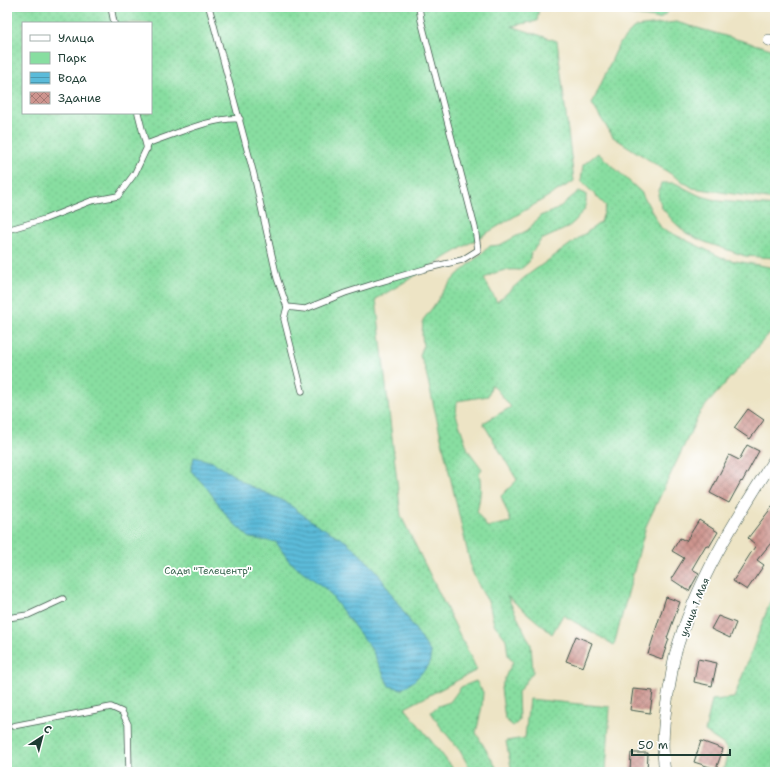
<svg xmlns="http://www.w3.org/2000/svg" width="782" height="779" viewBox="0 0 782 779" font-family="'Shantell Sans',sans-serif">
	<style>
		.green { fill: url(#green-dots); stroke: #548e6a; fill-rule: evenodd }
		.water { fill: url(#water-rules); stroke: #3d7c86 }
		.building { fill: url(#building-cross-hatch) }
		.lines { fill: none; stroke-linecap: round; stroke-linejoin: round }
		.lane-casing { stroke: #3e564a; stroke-width: 7 }
		.street-casing { stroke: #3e564a; stroke-width: 12 }
		.lane { stroke: #fff; stroke-width: 5.5 }
		.street { stroke: #fff; stroke-width: 11 }
		.labels { text-anchor: middle; stroke-width: 3.5; stroke-linejoin: round; paint-order: stroke }
		.park-label { font-size: 10px; fill: #39654f; stroke: #fff }
		.street-label { font-size: 10px; fill: #1f3d34; stroke: #fff }
	</style>
	<defs>
		<pattern id="green-dots" width="8" height="8" patternUnits="userSpaceOnUse"><rect width="8" height="8" fill="#88dea1"/><path d="M2 2h.1M6 6h.1" fill="none" stroke="#75bf8b" stroke-width="1.8" stroke-linecap="round"/></pattern>
		<pattern id="water-rules" width="6" height="5" patternUnits="userSpaceOnUse"><rect width="6" height="5" fill="#5bbbd9"/><path d="M0 2.5h6" fill="none" stroke="#4b99b1"/></pattern>
		<pattern id="building-cross-hatch" width="8" height="8" patternUnits="userSpaceOnUse"><rect width="8" height="8" fill="#cd948e"/><path d="M0 0l8 8M0 8l8-8" fill="none" stroke="#a67a75"/></pattern>
	</defs>
	<rect width="100%" height="100%" fill="#fff"/>
	<filter id="ink" filterUnits="userSpaceOnUse"><feTurbulence type="fractalNoise" baseFrequency=".025" numOctaves="2"/><feDisplacementMap in="SourceGraphic" scale="8" xChannelSelector="R" yChannelSelector="G"/><feConvolveMatrix kernelMatrix="1 2 1 2 8 2 1 2 1" color-interpolation-filters="sRGB"/></filter>
	<filter id="wash" filterUnits="userSpaceOnUse"><feTurbulence type="fractalNoise" baseFrequency=".012" numOctaves="4" result="noise"/><feDisplacementMap in="SourceGraphic" scale="16" xChannelSelector="R" yChannelSelector="G"/><feGaussianBlur stdDeviation="0.9" result="paint"/><feColorMatrix in="noise" values="0 0 0 0 0 0 0 0 0 0 0 0 0 0 0 0 0 1.4 0 .05"/><feComposite in="paint" operator="in"/></filter>
	<g filter="url(#wash)">
		<rect width="100%" height="100%" fill="#ede4c5"/>
		<g class="green">
			<path d="M 7,7 L 539,7 L 537,21 L 511,26 L 557,41 L 574,181 L 376,299 L 401,516 L 477,670 L 405,708 L 456,772 L 7,772 ZM 23,23 L 151,23 L 151,113 L 23,113 Z"/>
			<path d="M 614,7 L 663,7 L 668,12 L 659,19 C 644,15 627,17 614,7 Z"/>
			<polygon points="676,22 775,50 775,200 693,188 613,137 592,104 619,44 635,27"/>
			<path d="M 598,153 L 641,192 L 661,228 L 725,259 L 775,268 L 775,331 L 768,335 L 700,412 L 646,526 L 614,645 L 563,615 L 552,634 L 507,596 L 531,645 L 533,672 L 518,692 L 519,721 L 513,726 L 505,719 L 501,688 L 507,673 L 513,662 L 508,655 L 506,639 L 494,624 L 489,603 L 481,590 L 472,571 L 425,368 L 420,356 L 423,346 L 422,335 L 423,320 L 433,307 L 444,290 L 456,276 L 490,246 L 500,245 L 528,230 L 540,216 L 556,210 L 579,191 L 586,194 L 586,202 L 584,210 L 575,221 L 567,228 L 541,240 L 531,253 L 529,262 L 520,270 C 506,269 495,271 484,279 L 497,302 L 525,277 L 601,222 L 606,206 L 581,181 L 583,165 ZM 492,384 L 511,407 L 483,423 L 517,480 L 501,496 L 511,522 L 487,527 L 477,512 C 480,499 482,486 479,473 L 482,469 L 468,450 L 456,415 L 457,401 L 488,396 Z"/>
			<polygon points="661,183 675,183 698,195 719,201 775,206 775,258 745,256 702,241 686,233 673,221 662,208 658,195"/>
			<polygon points="775,589 775,772 723,772 728,751 723,744 705,732 712,700 734,698"/>
			<polygon points="476,681 483,692 482,706 476,733 499,772 472,772 460,751 440,726 431,712 438,706 450,702 461,687"/>
			<polygon points="529,699 610,707 606,772 512,772 506,741 525,738"/>
		</g>
		<polygon class="water" points="194,457 213,462 248,485 286,502 311,521 347,542 375,569 431,653 429,665 414,681 402,689 389,686 372,650 327,590 289,561 276,542 250,538 229,519 207,488 191,471"/>
		<g id="blocks">
			<g class="building">
				<polygon points="748,409 764,420 750,439 734,428"/>
				<polygon points="747,445 759,451 742,482 741,481 729,503 710,493 729,455 739,460"/>
				<polygon points="775,503 775,538 757,560 764,565 747,590 733,581 756,545 748,538"/>
				<polygon points="699,520 718,532 709,547 706,545 692,569 699,573 689,591 671,579 684,558 672,551 680,538 686,541"/>
				<polygon points="666,597 680,602 667,638 669,639 662,659 648,654"/>
				<polygon points="718,616 736,623 730,638 711,629"/>
				<polygon points="576,636 592,643 583,667 566,661"/>
				<polygon points="698,659 717,663 712,686 694,682"/>
				<polygon points="633,689 653,691 650,713 630,710"/>
				<polygon points="701,741 723,749 716,769 694,762"/>
				<polygon points="631,753 648,753 647,772 630,772"/>
			</g>
		</g>
	</g>
	<g filter="url(#ink)">
		<use href="#blocks" fill-opacity="0" stroke="#3e564a" stroke-width="1"/>
		<g class="lines">
			<defs>
				<g id="lane">
					<polyline points="111,7 114,23"/>
					<polyline points="209,7 254,175 277,278 287,307 305,309 345,293 377,283 428,268 462,260 478,250 475,228 421,20 419,7"/>
					<polyline points="138,113 147,149"/>
					<path d="M 7,230 L 45,219 L 91,201 L 118,196 L 135,173 L 149,143 C 173,135 216,116 240,119"/>
					<polyline points="287,307 284,319 302,391"/>
					<polyline points="7,618 28,615 63,599"/>
					<polyline points="13,726 111,707 122,712 128,724 129,772"/>
				</g>
				<g id="street">
					<polyline points="769,40 775,42"/>
					<path d="M 665,772 C 661,746 664,720 668,694 C 671,681 672,667 675,655 C 695,583 735,520 775,458"/>
				</g>
			</defs>
			<use href="#lane" class="lane-casing"/>
			<use href="#street" class="street-casing"/>
			<use href="#lane" class="lane"/>
			<use href="#street" class="street"/>
		</g>
	</g>
	<g class="labels">
		<g class="park-label">
			<text x="208" y="574">Сады "Телецентр"</text>
		</g>
		<g class="street-label">
			<text transform="translate(694 607) rotate(-68)" y="4">улица 1 Мая</text>
		</g>
	</g>
	<rect width="782" height="779" fill="none" stroke="#fff" stroke-width="24"/>
	<rect x="22" y="22" width="130" height="92" fill="#ffffff" stroke="#a5b1ae"/>
	<rect x="30" y="35" width="20" height="6" fill="#ffffff" stroke="#a5b1ae"/>
	<text x="58" y="42" font-size="12" fill="#1f3d34">Улица</text>
	<rect x="30" y="52" width="20" height="12" fill="#88dea1" stroke="#a5b1ae"/>
	<text x="58" y="62" font-size="12" fill="#1f3d34">Парк</text>
	<rect x="30" y="72" width="20" height="12" fill="url(#water-rules)" stroke="#a5b1ae"/>
	<text x="58" y="82" font-size="12" fill="#1f3d34">Вода</text>
	<rect x="30" y="92" width="20" height="12" fill="url(#building-cross-hatch)" stroke="#a5b1ae"/>
	<text x="58" y="102" font-size="12" fill="#1f3d34">Здание</text>
	<g transform="translate(42 737) rotate(36)" stroke="#ffffff" stroke-width="3" paint-order="stroke">
	<path d="M0-3L7 15L0 10L-7 15Z" fill="#1f3d34"/>
	<text y="-6" font-size="11" font-weight="bold" text-anchor="middle" fill="#1f3d34">С</text>
	</g>
	<path d="M632 749v6h98v-6" fill="none" stroke="#1f3d34" stroke-width="2"/>
	<text x="638" y="749" font-size="12" fill="#1f3d34" stroke="#ffffff" stroke-width="3" paint-order="stroke">50 m</text>
</svg>
